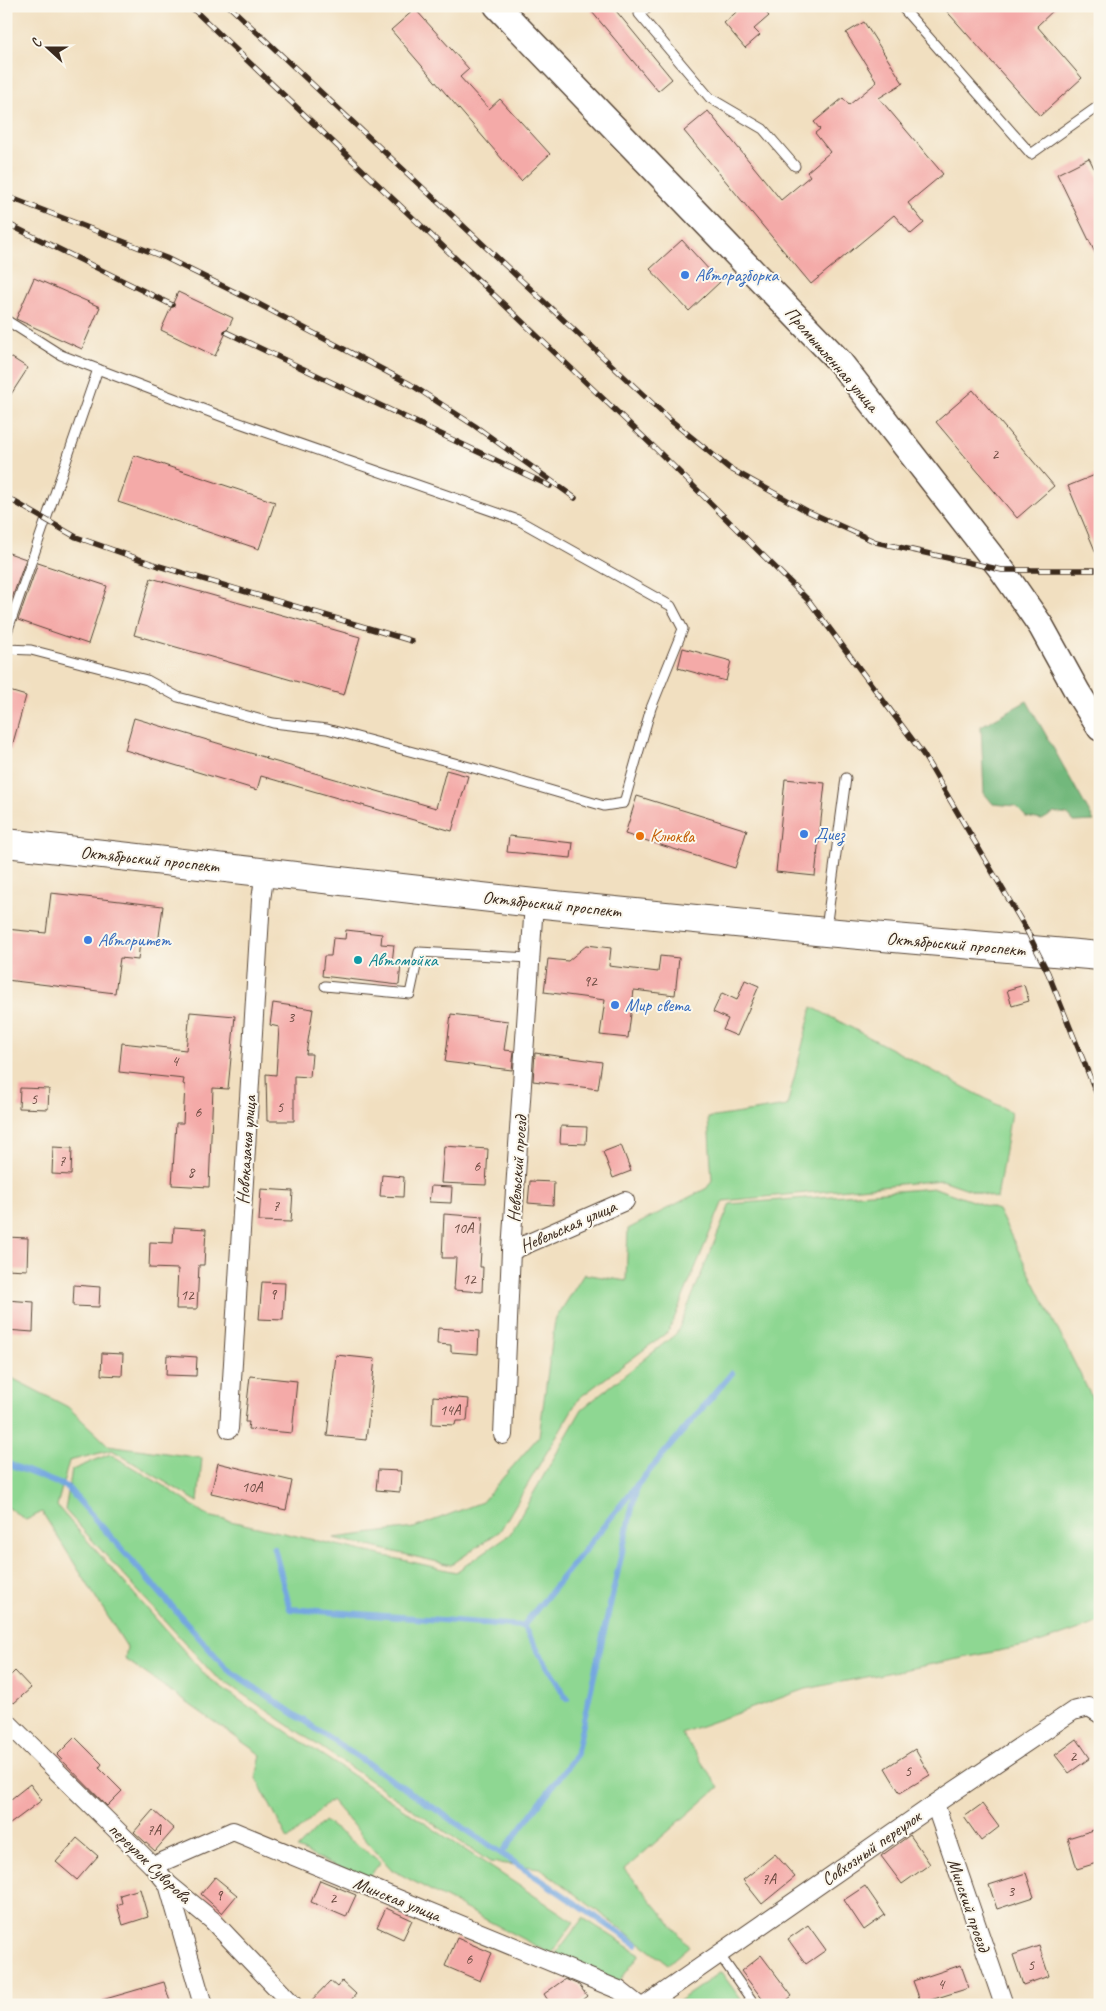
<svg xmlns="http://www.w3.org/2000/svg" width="1106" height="2011" viewBox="0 0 1106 2011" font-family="Caveat,sans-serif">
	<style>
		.green { fill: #8ed792; stroke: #648058 }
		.forest { fill: #72b87c; stroke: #56714d }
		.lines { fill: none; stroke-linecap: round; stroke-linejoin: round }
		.stream { stroke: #74a7e0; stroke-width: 6 }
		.building { fill: #f4aaa8 }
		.lane-casing { stroke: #564536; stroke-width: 11 }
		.street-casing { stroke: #564536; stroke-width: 20 }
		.secondary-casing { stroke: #564536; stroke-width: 28 }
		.primary-casing { stroke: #564536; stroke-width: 30 }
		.lane { stroke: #fff; stroke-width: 9 }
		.street { stroke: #fff; stroke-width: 18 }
		.secondary { stroke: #fff; stroke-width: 25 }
		.primary { stroke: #fff; stroke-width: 28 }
		.rail-casing { stroke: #3b2a1e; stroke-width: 5.5 }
		.rail { stroke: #fbf7ec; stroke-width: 4; stroke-dasharray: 11; stroke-linecap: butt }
		.shop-dot { fill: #3f7fe0; stroke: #fbf7ec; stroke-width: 2 }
		.food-dot { fill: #e8710a; stroke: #fbf7ec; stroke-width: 2 }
		.culture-dot { fill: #0f9aa8; stroke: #fbf7ec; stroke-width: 2 }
		.labels { text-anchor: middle; stroke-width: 4; stroke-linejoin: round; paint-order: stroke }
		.number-label { font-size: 15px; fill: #694a40 }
		.shop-label { font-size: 18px; fill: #366cbe; stroke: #fbf7ec; text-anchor: start }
		.street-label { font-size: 18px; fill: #3b2a1e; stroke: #fbf7ec }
		.food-label { font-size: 18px; fill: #c56008; stroke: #fbf7ec; text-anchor: start }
		.culture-label { font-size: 18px; fill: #0d838f; stroke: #fbf7ec; text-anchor: start }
	</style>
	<rect width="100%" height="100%" fill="#fbf7ec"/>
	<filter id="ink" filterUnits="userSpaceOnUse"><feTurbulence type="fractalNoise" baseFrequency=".02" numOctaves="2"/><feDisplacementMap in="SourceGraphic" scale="10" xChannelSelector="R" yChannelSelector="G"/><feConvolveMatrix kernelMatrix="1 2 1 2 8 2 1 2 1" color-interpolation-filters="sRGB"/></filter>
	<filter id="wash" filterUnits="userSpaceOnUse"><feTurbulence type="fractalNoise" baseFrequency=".0096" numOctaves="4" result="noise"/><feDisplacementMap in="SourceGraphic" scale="20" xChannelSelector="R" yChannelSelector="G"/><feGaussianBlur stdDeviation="1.12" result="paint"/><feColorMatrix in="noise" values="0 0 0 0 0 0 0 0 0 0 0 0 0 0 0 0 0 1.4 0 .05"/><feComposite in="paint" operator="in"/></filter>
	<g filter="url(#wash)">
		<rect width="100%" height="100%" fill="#f1dfc0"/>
		<g class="green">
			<polygon points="812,1007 1011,1112 997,1199 942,1180 723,1201 669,1331 579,1398 500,1531 451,1565 334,1538 414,1528 482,1502 539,1436 555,1320 584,1274 626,1281 628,1229 707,1188 712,1180 708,1118 787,1106"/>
			<polygon points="935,1188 998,1210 1100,1414 1100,1622 1039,1643 806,1689 681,1733 719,1787 625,1869 689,1946 668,1964 540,1868 490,1862 213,1674 65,1510 72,1470 110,1454 167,1488 208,1516 456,1572 510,1534 582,1409 677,1333 730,1204"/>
			<polygon points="6,1375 68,1407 108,1445 202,1458 198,1502 112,1450 69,1461 57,1506 206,1676 248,1706 574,1922 551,1954 392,1870 331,1800 288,1840 256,1778 261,1755 125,1659 127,1647 42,1512 26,1520 6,1506"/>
			<polygon points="324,1821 381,1862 367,1879 297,1849"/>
			<polygon points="583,1918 640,1954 618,1983 554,1956"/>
			<polygon points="721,1972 745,2005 673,2005"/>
		</g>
		<polygon class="forest" points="1027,701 1094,821 1074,822 1068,815 1054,813 1042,820 1026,817 1015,806 993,804 984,793 981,726"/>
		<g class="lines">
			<g class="stream">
				<polyline points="6,1463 67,1487 227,1669 636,1944"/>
				<polyline points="274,1548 290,1609 523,1626 638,1484 732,1373"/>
				<polyline points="523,1626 567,1699"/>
				<polyline points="502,1853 576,1755 637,1486"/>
			</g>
		</g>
		<g id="blocks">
			<g class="building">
				<polygon points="587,6 612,6 672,79 658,91"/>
				<polygon points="743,6 760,6 769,16 754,29 760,35 745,48 724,23"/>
				<polygon points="942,6 1058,6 1037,26 1082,78 1040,116"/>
				<polygon points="415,9 469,69 460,77 489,109 500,99 550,154 521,181 391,30"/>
				<polygon points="864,22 903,83 879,98 943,174 908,203 924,223 911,234 894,215 811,284 684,131 708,111 781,200 810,176 807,172 830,152 815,133 820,129 814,122 843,98 849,105 877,82 846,33"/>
				<polygon points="1089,158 1100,180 1100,263 1057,174"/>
				<polygon points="682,240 720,282 689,311 650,269"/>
				<polygon points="34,278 100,307 82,349 16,319"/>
				<polygon points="178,292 233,318 215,356 161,330"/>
				<polygon points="6,354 28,368 6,402"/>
				<polygon points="973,390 1054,486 1017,518 936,422"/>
				<polygon points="134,455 275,502 259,549 118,502"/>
				<polygon points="1100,473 1100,560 1099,560 1068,486"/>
				<polygon points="6,552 26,559 6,615"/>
				<polygon points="38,563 107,586 88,644 18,620"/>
				<polygon points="151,578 360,637 344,695 134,635"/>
				<polygon points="683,648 731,661 726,681 678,668"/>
				<polygon points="6,690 26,696 11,750 6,749"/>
				<polygon points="134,718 267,758 266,759 436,808 446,770 468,776 452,831 261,776 257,790 125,750"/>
				<polygon points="785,779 825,783 815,876 776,872"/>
				<polygon points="637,796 747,830 735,868 625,834"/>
				<polygon points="509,836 573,843 571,858 507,852"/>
				<polygon points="51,893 163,906 158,944 140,942 138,960 120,958 115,993 6,980 6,929 46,933"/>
				<polygon points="346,930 382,934 381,944 394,945 392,963 401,964 399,985 322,976 324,956 331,956 333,938 345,939"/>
				<polygon points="587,945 611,948 609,966 658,972 660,956 679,958 675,995 634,990 628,1038 600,1035 605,1000 544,992 548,959 568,961"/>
				<polygon points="745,980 759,986 737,1036 723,1030 728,1019 713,1012 722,993 737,1000"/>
				<polygon points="1024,985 1029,1001 1012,1006 1007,990"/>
				<polygon points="273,1003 313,1009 306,1054 312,1054 310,1077 294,1076 294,1121 267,1121 266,1074 276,1075 279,1027 270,1025"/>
				<polygon points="190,1012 235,1016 228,1089 213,1088 209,1187 172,1185 176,1123 183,1123 185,1085 183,1084 184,1079 119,1072 122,1043 186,1050"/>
				<polygon points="451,1014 508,1021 504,1050 514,1051 512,1070 445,1062"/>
				<polygon points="535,1053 602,1062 598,1089 533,1081"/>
				<polygon points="20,1088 49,1089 48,1109 19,1108"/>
				<polygon points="561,1126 587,1127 586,1144 560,1143"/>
				<polygon points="621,1145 631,1171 613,1178 603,1152"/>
				<polygon points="444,1146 488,1149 486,1185 441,1183"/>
				<polygon points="53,1147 72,1148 71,1175 52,1174"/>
				<polygon points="382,1175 404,1177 403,1197 380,1196"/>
				<polygon points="530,1181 554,1182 553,1205 528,1203"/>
				<polygon points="431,1186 452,1187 451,1203 429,1202"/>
				<polygon points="261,1189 293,1191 291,1222 259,1221"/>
				<polygon points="444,1214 483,1217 480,1267 483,1267 482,1292 454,1290 456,1258 442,1258"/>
				<polygon points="174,1227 206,1229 204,1265 199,1265 197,1309 176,1309 178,1269 149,1268 150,1242 173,1243"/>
				<polygon points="6,1237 28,1238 27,1270 6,1269"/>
				<polygon points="262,1282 285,1283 283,1320 259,1319"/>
				<polygon points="74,1285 100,1287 99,1307 73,1306"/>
				<polygon points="6,1300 34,1302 33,1332 6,1330"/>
				<polygon points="438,1328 479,1331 478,1354 451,1352 451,1345 437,1344"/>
				<polygon points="102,1353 123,1354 122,1376 101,1375"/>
				<polygon points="167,1355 197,1357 196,1376 166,1375"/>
				<polygon points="336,1355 375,1359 366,1440 327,1436"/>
				<polygon points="250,1376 297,1381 292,1433 248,1429 249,1422 245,1422"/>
				<polygon points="433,1396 469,1399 467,1421 456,1421 455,1425 432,1424"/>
				<polygon points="218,1463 292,1481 286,1510 211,1493"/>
				<polygon points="378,1470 401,1471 400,1492 376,1490"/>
				<polygon points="15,1671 31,1688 14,1703 6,1695 6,1680"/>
				<polygon points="75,1737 102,1764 99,1768 122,1791 107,1806 57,1755"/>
				<polygon points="1077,1739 1090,1758 1069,1773 1055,1755"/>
				<polygon points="915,1749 930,1775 900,1793 885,1768"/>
				<polygon points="30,1784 42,1800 6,1827 6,1803"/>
				<polygon points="982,1804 999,1827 981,1841 964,1817"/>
				<polygon points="153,1810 174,1829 155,1851 134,1832"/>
				<polygon points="1100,1828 1100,1862 1077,1869 1068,1838"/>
				<polygon points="910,1835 930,1864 902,1884 881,1856"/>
				<polygon points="77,1838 98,1856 77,1880 56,1862"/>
				<polygon points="775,1854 795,1877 762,1904 743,1880"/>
				<polygon points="1026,1873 1034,1897 997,1909 989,1885"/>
				<polygon points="215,1877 237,1895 222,1913 201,1894"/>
				<polygon points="320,1880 356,1895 346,1917 311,1902"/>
				<polygon points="865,1886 885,1915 864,1930 844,1900"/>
				<polygon points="140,1889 148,1917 123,1925 117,1905 122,1903 120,1895"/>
				<polygon points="386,1908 412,1920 403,1939 377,1927"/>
				<polygon points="808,1925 826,1950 806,1964 788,1939"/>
				<polygon points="457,1938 492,1953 480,1981 445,1966"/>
				<polygon points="1039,1946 1049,1976 1023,1985 1013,1955"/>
				<polygon points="761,1955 792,1996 781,2005 767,2005 741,1971"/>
				<polygon points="961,1965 969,1988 921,2003 913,1981"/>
				<polygon points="565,1979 579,1985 587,1996 576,2005 551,2005 544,1994"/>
				<polygon points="330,1981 337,1987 342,1981 356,1994 351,2000 356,2005 307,2005"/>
				<polygon points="164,1982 171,2005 102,2005 102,2000"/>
			</g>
		</g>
	</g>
	<g filter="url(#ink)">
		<use href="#blocks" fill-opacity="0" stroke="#564536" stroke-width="1"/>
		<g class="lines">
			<defs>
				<g id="lane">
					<polyline points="649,6 639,14 710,98 763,129 795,166"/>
					<polyline points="901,6 1031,154 1100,105"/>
					<polyline points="6,320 61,355 231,420 518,520 671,606 683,629 651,708 624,803 604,806 477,769 327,729 273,723 178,697 147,680 31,650 6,649"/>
					<polyline points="6,635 98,369"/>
					<polyline points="826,929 846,778"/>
					<polyline points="325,986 410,994 419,952 531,958"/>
					<polyline points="719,1954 755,2005"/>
				</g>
				<g id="street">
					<polyline points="511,1251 625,1201"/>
					<polyline points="229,1429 261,900 265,871"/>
					<polyline points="503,1435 511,1251 534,903"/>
					<polyline points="6,1721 153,1866 168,1884 212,1920 293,2005"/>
					<polyline points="935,1804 1004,2005"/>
					<polyline points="153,1866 233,1831 619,1990 638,2005"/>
					<polyline points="168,1884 203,2005"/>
					<polyline points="646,2005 935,1804 1073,1711 1089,1707 1100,1714"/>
				</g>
				<polyline id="secondary" points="497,6 839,361 1002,570 1041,626 1078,693 1100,728"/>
				<polyline id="primary" points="6,843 534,903 826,932 1100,956"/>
			</defs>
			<use href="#lane" class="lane-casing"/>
			<use href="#street" class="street-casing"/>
			<use href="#secondary" class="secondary-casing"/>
			<use href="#primary" class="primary-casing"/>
			<use href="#lane" class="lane"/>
			<use href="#street" class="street"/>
			<use href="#secondary" class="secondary"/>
			<use href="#primary" class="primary"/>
			<defs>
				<g id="rail">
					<polyline points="190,6 655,448 809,601 923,754 1025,927 1048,973 1100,1102"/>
					<polyline points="229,6 669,419 729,468 807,511 876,542 1002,570 1100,570"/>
					<polyline points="6,196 166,258 249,299 410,384 475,426 575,498"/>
					<polyline points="6,223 172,305"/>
					<polyline points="226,332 550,486"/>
					<polyline points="6,497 76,537 159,566 412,641"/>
				</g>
			</defs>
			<use href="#rail" class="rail-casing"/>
			<use href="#rail" class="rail"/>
		</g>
	</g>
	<g class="shop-dot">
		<circle cx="685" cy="275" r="5"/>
		<circle cx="804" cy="834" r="5"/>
		<circle cx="88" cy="940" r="5"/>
		<circle cx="615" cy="1005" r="5"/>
	</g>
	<circle class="food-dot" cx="640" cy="836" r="5"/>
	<circle class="culture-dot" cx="358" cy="960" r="5"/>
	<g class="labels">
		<g class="number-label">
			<text x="995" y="459">2</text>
			<text x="590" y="986">92</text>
			<text x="291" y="1022">3</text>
			<text x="175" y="1066">4</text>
			<text x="34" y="1104">5</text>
			<text x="280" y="1112">5</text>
			<text x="198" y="1117">6</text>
			<text x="62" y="1166">7</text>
			<text x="477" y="1171">6</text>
			<text x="191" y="1177">8</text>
			<text x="276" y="1211">7</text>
			<text x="463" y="1233">10А</text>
			<text x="469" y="1284">12</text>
			<text x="273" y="1299">9</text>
			<text x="187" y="1300">12</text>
			<text x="450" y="1415">14А</text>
			<text x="252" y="1492">10А</text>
			<text x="1073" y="1761">2</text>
			<text x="908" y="1776">5</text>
			<text x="154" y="1835">7А</text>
			<text x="769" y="1884">7А</text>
			<text x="1011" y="1896">3</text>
			<text x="219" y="1900">9</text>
			<text x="333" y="1903">2</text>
			<text x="469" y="1964">6</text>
			<text x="1031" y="1970">5</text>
			<text x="941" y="1989">4</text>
		</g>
		<g class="shop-label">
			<text x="695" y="281">Авторазборка</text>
			<text x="814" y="840">Диез</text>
			<text x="98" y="946">Авторитет</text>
			<text x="625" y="1011">Мир света</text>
		</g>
		<g class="street-label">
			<text transform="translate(832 359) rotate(49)" y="6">Промышленная улица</text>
			<text transform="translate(150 859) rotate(6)" y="6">Октябрьский проспект</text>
			<text transform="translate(552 904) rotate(6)" y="6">Октябрьский проспект</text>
			<text transform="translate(956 944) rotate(5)" y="6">Октябрьский проспект</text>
			<text transform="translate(246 1150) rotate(-86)" y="6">Новоказачья улица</text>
			<text transform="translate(517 1169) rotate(-86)" y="6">Невельский проезд</text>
			<text transform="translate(568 1226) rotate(-24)" y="6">Невельская улица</text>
			<text transform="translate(871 1848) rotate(-35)" y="6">Совхозный переулок</text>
			<text transform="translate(150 1863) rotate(44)" y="6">переулок Суворова</text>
			<text transform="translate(397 1899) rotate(22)" y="6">Минская улица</text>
			<text transform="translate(969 1905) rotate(71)" y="6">Минский проезд</text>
		</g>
		<g class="food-label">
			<text x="650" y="842">Клюква</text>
		</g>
		<g class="culture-label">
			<text x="368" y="966">Автомойка</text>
		</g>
	</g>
	<rect width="1106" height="2011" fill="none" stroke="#fbf7ec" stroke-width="25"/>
	<g transform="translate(48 48) rotate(291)" stroke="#fbf7ec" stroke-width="4" paint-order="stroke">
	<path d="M0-4L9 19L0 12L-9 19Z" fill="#3b2a1e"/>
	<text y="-8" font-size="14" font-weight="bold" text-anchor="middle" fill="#3b2a1e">С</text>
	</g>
</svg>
